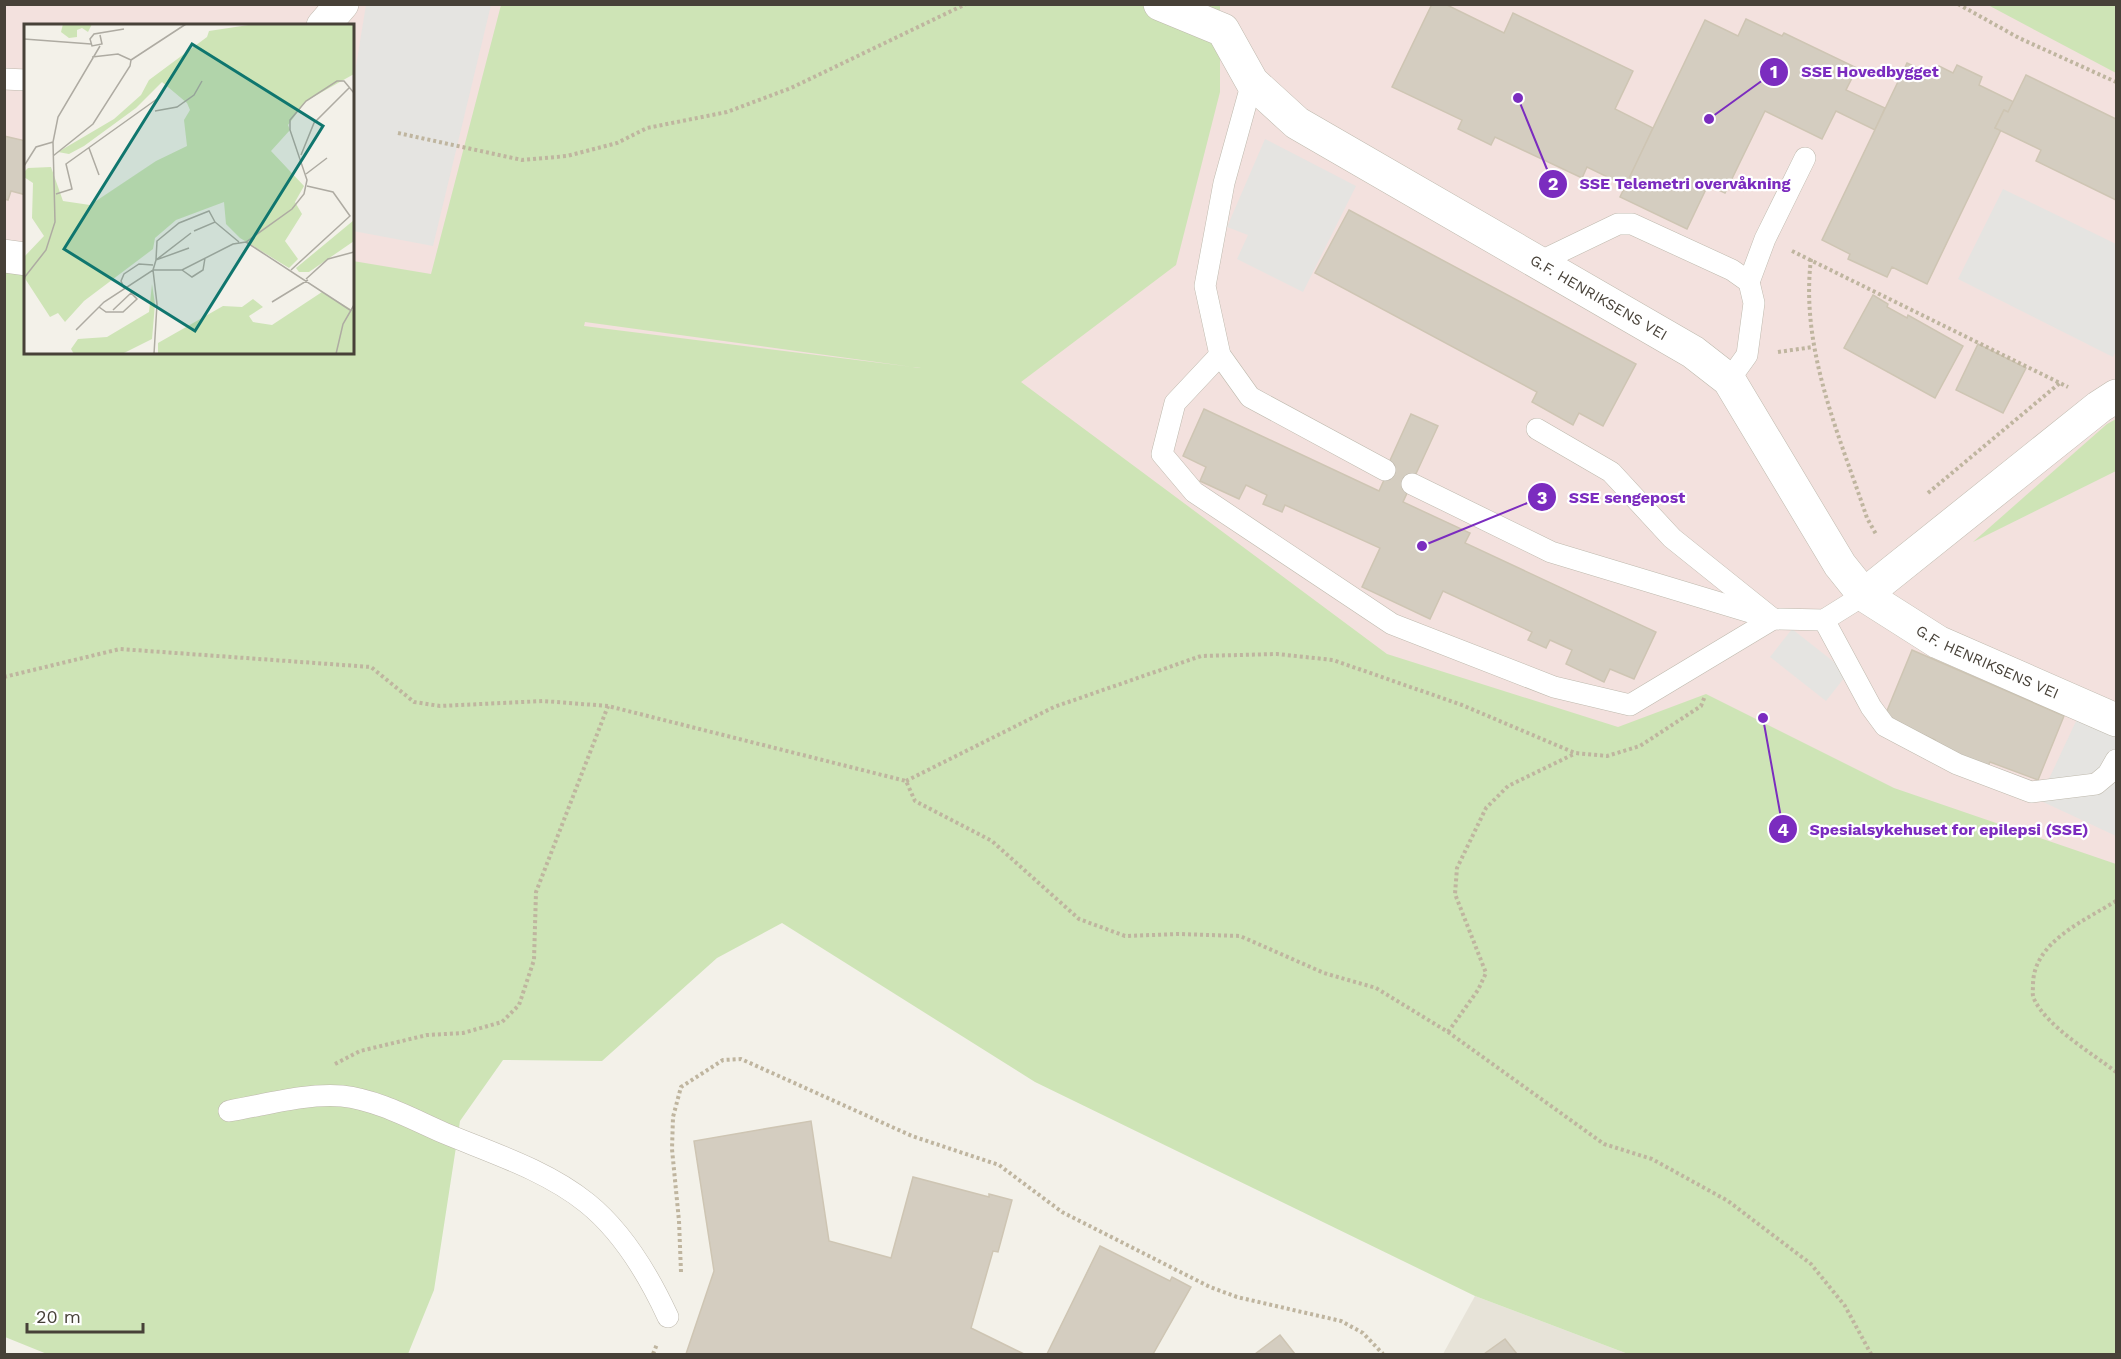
<svg xmlns="http://www.w3.org/2000/svg" width="2121" height="1359" viewBox="0 0 2121 1359" font-family="'Work Sans',sans-serif">
	<style>
		.residential { fill: #e7e3d8 }
		.medical { fill: #f3e1de; fill-rule: evenodd }
		.green { fill: #cee4b6; fill-rule: evenodd }
		.parking { fill: #e5e4e1 }
		.building { fill: #d4cdc0; stroke: #cec5b3; stroke-width: 1.5 }
		.lines { fill: none; stroke-linecap: round; stroke-linejoin: round }
		.service-casing { stroke: #beb9ad; stroke-width: 22 }
		.minor-casing { stroke: #beb9ad; stroke-width: 34 }
		.path { stroke: #bfb59f; stroke-width: 4; stroke-dasharray: 3 3; stroke-linecap: butt }
		.service { stroke: #fff; stroke-width: 21 }
		.minor { stroke: #fff; stroke-width: 33 }
		.labels { text-anchor: middle; stroke-width: 4.5; stroke-linejoin: round; paint-order: stroke }
		.street-label { font-size: 15px; fill: #474138; stroke: #fff }
		.inset-road { fill: none; stroke: #aeaba2; stroke-width: 1.5 }
		.view { fill: #0f766e; fill-opacity: 0.15; stroke: #0f766e; stroke-width: 3 }
		.inset-edge { fill: none; stroke: #474138; stroke-width: 3 }
		.leader { fill: none; stroke: #7b2cbf; stroke-width: 2 }
		.callout-dot { fill: #7b2cbf; stroke: #fff; stroke-width: 2 }
		.mark-label { font-size: 18px; text-anchor: middle; font-weight: bold; fill: #fff }
		.callout-label { font-size: 16px; text-anchor: middle; font-weight: bold; fill: #7b2cbf; stroke: #fff; stroke-width: 4.5; stroke-linejoin: round; paint-order: stroke }
	</style>
	<rect width="100%" height="100%" fill="#f3f1e9"/>
	<polygon class="residential" points="1475,1296 1628,1354 1443,1354"/>
	<path class="medical" d="M 5,5 L 2116,5 L 2116,991 L 5,371 ZM 26,26 L 352,26 L 352,352 L 26,352 Z"/>
	<g class="green">
		<path d="M 501,5 L 1220,5 L 1220,92 L 1176,265 L 1021,382 L 1387,654 L 1618,727 L 1706,694 L 1894,788 L 2116,864 L 2116,1354 L 1628,1354 L 1475,1296 L 1035,1082 L 782,923 L 717,958 L 602,1061 L 503,1060 L 460,1121 L 434,1290 L 408,1354 L 47,1354 L 5,1337 L 5,250 L 25,252 L 26,352 L 352,352 L 353,261 L 431,274 ZM 585,322 L 920,368 L 921,368 L 584,326 Z"/>
		<polygon points="1988,5 2116,5 2116,73"/>
		<polygon points="2116,419 2116,471 1973,542 2107,424"/>
	</g>
	<g class="parking">
		<polygon points="366,5 491,5 433,246 353,231 353,84"/>
		<polygon points="1265,139 1356,186 1303,292 1237,259 1248,235 1227,227"/>
		<polygon points="2003,189 2116,244 2116,351 2113,357 1958,279"/>
		<polygon points="1792,629 1848,673 1826,701 1770,657"/>
		<polygon points="2078,717 2116,733 2116,836 2039,800"/>
	</g>
	<g class="building">
		<polygon points="1432,4 1445,4 1504,33 1513,13 1633,71 1615,109 1653,128 1626,186 1587,167 1582,178 1495,137 1491,145 1458,129 1462,120 1392,87"/>
		<polygon points="1746,19 1782,36 1784,33 1857,68 1846,90 1885,108 1875,130 1836,111 1822,139 1765,111 1725,193 1708,185 1687,229 1620,197 1705,20 1738,36"/>
		<polygon points="1907,63 1934,76 1939,66 1953,73 1957,65 1982,77 1979,85 2014,102 2008,112 2004,110 1995,128 2001,130 1927,284 1892,267 1887,277 1848,259 1850,254 1822,240"/>
		<polygon points="2026,75 2116,119 2116,200 2036,161 2041,150 1995,128 2004,110 2008,112"/>
		<polygon points="4,136 26,141 26,195 11,191 8,200 4,199"/>
		<polygon points="1349,210 1636,364 1603,426 1579,413 1573,425 1532,402 1537,392 1315,273"/>
		<polygon points="1873,295 1888,304 1887,307 1907,318 1908,315 1963,346 1935,398 1844,348"/>
		<polygon points="1978,344 2026,368 2003,413 1956,390"/>
		<polygon points="1204,409 1379,491 1384,480 1382,478 1411,414 1438,426 1403,502 1470,533 1465,543 1656,632 1634,679 1610,669 1604,682 1566,664 1572,650 1550,640 1546,648 1528,640 1532,632 1443,591 1430,619 1362,587 1380,548 1285,505 1282,512 1263,504 1267,495 1246,485 1239,499 1200,481 1206,467 1183,456"/>
		<polygon points="1912,650 2064,716 2038,780 1990,762 1987,768 1933,746 1935,740 1884,718"/>
		<polygon points="811,1121 829,1241 891,1258 913,1177 989,1197 989,1194 1012,1200 998,1252 993,1251 971,1328 1024,1354 686,1354 714,1271 694,1141"/>
		<polygon points="1100,1246 1170,1281 1172,1277 1191,1287 1153,1354 1047,1354"/>
		<polygon points="1280,1335 1295,1354 1255,1354"/>
		<polygon points="1505,1339 1517,1354 1484,1354"/>
	</g>
	<g class="lines">
		<defs>
			<g id="service">
				<polyline points="4,79 26,80"/>
				<polyline points="1252,82 1224,183 1205,286 1220,355 1250,397 1385,470"/>
				<polyline points="1537,263 1618,224 1632,224 1732,270 1749,282 1754,303 1747,355 1729,380"/>
				<polyline points="1749,282 1765,239 1805,158"/>
				<polyline points="1220,355 1175,403 1162,454 1194,492 1392,624 1554,687 1630,705 1773,619 1672,538 1611,472 1537,429"/>
				<polyline points="1412,484 1551,552 1773,619 1824,620 1864,595"/>
				<polyline points="1824,620 1871,707 1885,726 1957,764 2031,792 2096,784 2108,774 2116,760"/>
				<path d="M 229,1111 C 265,1105 305,1093 342,1096 C 378,1100 412,1119 444,1133 C 492,1153 546,1170 587,1203 C 623,1232 649,1276 668,1317"/>
			</g>
			<g id="minor">
				<path id="s1" d="M 1160,4 L 1223,30 L 1252,82 L 1297,123 L 1693,352 L 1729,380 L 1840,565 L 1864,595"/>
				<polyline points="323,26 342,4"/>
				<polyline points="4,256 26,259"/>
				<path id="s2" d="M 2116,396 L 2099,407 L 1864,595 L 1938,642 L 2116,720"/>
			</g>
		</defs>
		<use href="#service" class="service-casing"/>
		<use href="#minor" class="minor-casing"/>
		<g class="path">
			<polyline points="1958,4 2019,38 2116,82"/>
			<polyline points="398,133 522,160 567,156 617,143 647,128 727,112 791,88 966,4"/>
			<polyline points="1792,251 2068,387"/>
			<path d="M 1811,259 C 1800,349 1839,434 1867,518 L 1877,536"/>
			<polyline points="1778,352 1813,347"/>
			<polyline points="1928,493 2061,382"/>
			<polyline points="4,677 120,649 371,667 414,702 440,706 543,701 608,706 906,781 915,801 992,841 1079,919 1125,936 1179,934 1240,936 1324,973 1376,988 1448,1032 1604,1144 1652,1159 1728,1201 1811,1264 1845,1306 1871,1354"/>
			<polyline points="906,781 1054,707 1201,656 1277,654 1333,660 1462,705 1575,753 1607,756 1640,746 1701,706 1705,696"/>
			<path d="M 2116,901 C 2084,921 2033,942 2033,985 C 2033,990 2032,995 2034,999 C 2047,1027 2092,1053 2116,1072"/>
			<polyline points="1448,1032 1478,990 1486,973 1455,894 1457,868 1486,808 1508,786 1574,754"/>
			<polyline points="335,1064 360,1051 427,1035 463,1033 502,1022 519,1005 534,960 536,892 608,706"/>
			<polyline points="681,1272 679,1221 672,1149 673,1117 681,1087 723,1060 741,1059 912,1136 999,1165 1062,1212 1210,1287 1237,1297 1341,1321 1363,1333 1383,1354"/>
			<polyline points="653,1354 657,1344"/>
		</g>
		<use href="#service" class="service"/>
		<use href="#minor" class="minor"/>
	</g>
	<g class="labels">
		<g class="street-label">
			<text dy="5" stroke="none"><textPath href="#s1" startOffset="537">G.F. HENRIKSENS VEI</textPath></text>
			<text dy="5" stroke="none"><textPath href="#s2" startOffset="462">G.F. HENRIKSENS VEI</textPath></text>
		</g>
	</g>
	<g transform="translate(24 24)">
		<rect width="330" height="330" fill="#f3f1e9"/>
		<path d="M 39,0 L 68,0 L 64,8 L 58,4 L 53,6 L 53,13 L 45,14 L 37,8 ZM 231,0 L 330,0 L 330,50 L 282,77 L 264,101 L 266,106 L 247,127 L 280,162 L 271,178 L 278,190 L 261,217 L 274,235 L 265,244 L 216,214 L 202,200 L 200,178 L 152,196 L 131,214 L 129,225 L 60,277 L 41,298 L 34,289 L 26,293 L 0,253 L 0,233 L 20,212 L 8,194 L 9,159 L 0,153 L 0,148 L 4,144 L 27,143 L 39,177 L 66,181 L 132,137 L 163,122 L 160,96 L 166,86 L 163,79 L 138,58 L 112,84 L 60,122 L 45,130 L 34,128 L 90,95 L 117,71 L 125,56 L 183,13 L 185,7 ZM 330,196 L 330,217 L 285,248 L 275,248 L 272,244 ZM 128,260 L 131,280 L 128,315 L 98,330 L 50,330 L 47,325 L 54,315 L 83,313 L 125,288 ZM 298,268 L 330,287 L 330,330 L 134,330 L 134,319 L 199,282 L 218,283 L 229,275 L 239,283 L 225,292 L 229,298 L 248,301 Z" fill="#cee4b6"/>
		<path class="inset-road" d="M 76,11 L 78,20 L 68,22 L 66,15 L 70,10 L 100,5M 0,15 L 67,20M 107,36 L 162,0M 131,87 L 153,83 L 170,71 L 178,57M 65,124 L 75,151M 277,131 L 290,99 L 325,64M 29,132 L 69,100 L 106,42 L 107,36 L 94,30 L 68,33M 0,142 L 12,123 L 29,118M 282,150 L 303,134M 32,170 L 48,165 L 42,140 L 133,75M 170,207 L 191,198 L 215,218M 167,209 L 132,236 L 129,246 L 158,246 L 209,220 L 222,218 L 268,185 L 280,170 L 283,156 L 266,106 L 266,96 L 282,77 L 313,57 L 320,57 L 330,69M 222,218 L 326,286M 165,224 L 132,236 L 133,217 L 155,199 L 185,187 L 191,198M 158,246 L 168,253 L 179,246 L 181,234M 267,246 L 326,192 L 309,168 L 283,162M 0,254 L 22,226 L 31,198 L 29,118 L 34,93 L 76,22M 282,255 L 304,235 L 330,228M 100,264 L 97,257 L 100,250 L 115,240 L 129,241M 248,278 L 284,256M 75,283 L 82,288 L 99,288 L 113,275 L 107,269 L 89,286M 52,306 L 80,278 L 129,246 L 133,280 L 130,330M 312,330 L 319,300 L 330,281"/>
		<path class="view" d="M 168,20 L 299,102 L 171,307 L 40,225 Z"/>
		<rect width="330" height="330" class="inset-edge"/>
	</g>
	<path class="leader" d="M1709 119L1774 72M1518 98L1553 184M1422 546L1542 497M1763 718L1783 829"/>
	<g class="callout-dot">
		<circle cx="1709" cy="119" r="6"/>
		<circle cx="1518" cy="98" r="6"/>
		<circle cx="1422" cy="546" r="6"/>
		<circle cx="1763" cy="718" r="6"/>
		<circle cx="1774" cy="72" r="15"/>
		<circle cx="1553" cy="184" r="15"/>
		<circle cx="1542" cy="497" r="15"/>
		<circle cx="1783" cy="829" r="15"/>
	</g>
	<g class="mark-label">
		<text x="1774" y="78">1</text>
		<text x="1553" y="190">2</text>
		<text x="1542" y="504">3</text>
		<text x="1783" y="836">4</text>
	</g>
	<g class="callout-label">
		<text x="1870" y="77">SSE Hovedbygget</text>
		<text x="1685" y="189">SSE Telemetri overvåkning</text>
		<text x="1627" y="503">SSE sengepost</text>
		<text x="1949" y="835">Spesialsykehuset for epilepsi (SSE)</text>
	</g>
	<rect width="2121" height="1359" fill="none" stroke="#474138" stroke-width="12"/>
	<path d="M27 1323v9h116v-9" fill="none" stroke="#474138" stroke-width="3"/>
	<text x="36" y="1323" font-size="18" fill="#474138" stroke="#ffffff" stroke-width="4.5" paint-order="stroke">20 m</text>
</svg>
